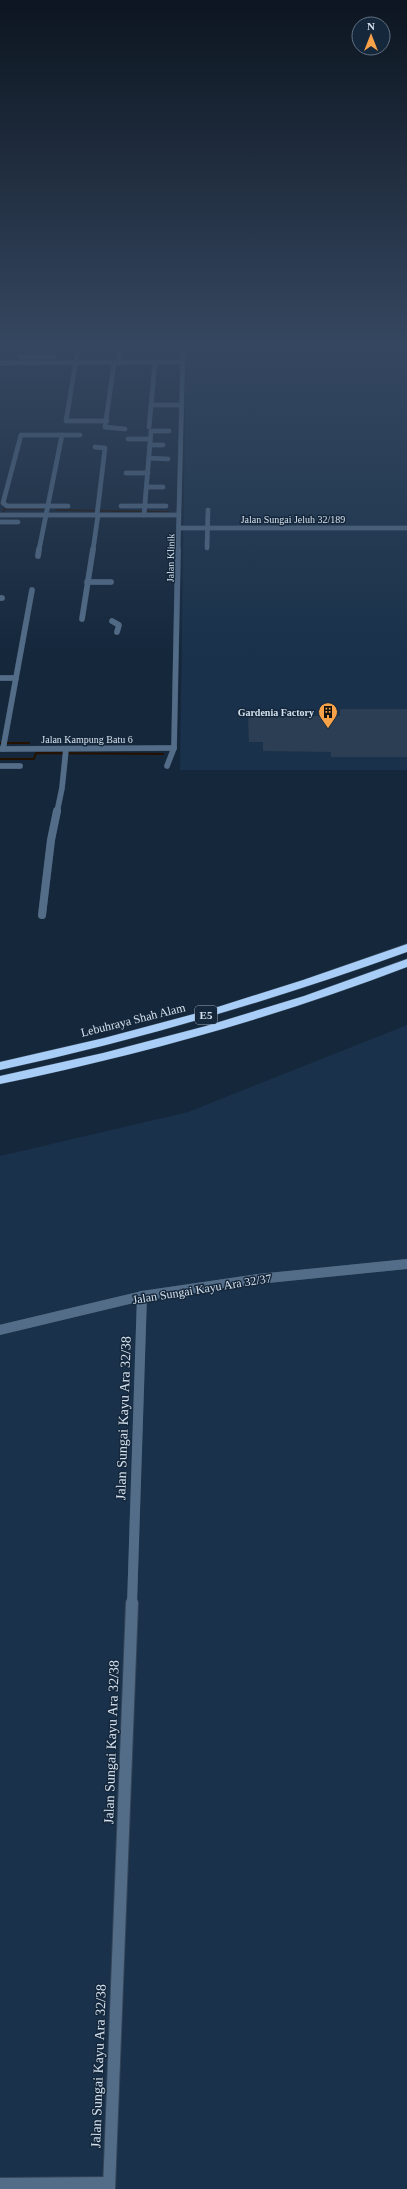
<svg xmlns="http://www.w3.org/2000/svg" width="407" height="2189" viewBox="0 0 407 2189" font-family="'Times New Roman',serif">
	<style>
		.built { fill: #19314a }
		.lines { fill: none; stroke-linecap: round; stroke-linejoin: round }
		.stream-far1 { stroke: #251100; stroke-width: 1.5 }
		.stream { stroke: #251100; stroke-width: 2 }
		.building { fill: #2b3e53 }
		.minor-far4-casing { stroke: #344558; stroke-width: 5 }
		.minor-far3-casing { stroke: #344558; stroke-width: 6 }
		.minor-far2-casing { stroke: #344558; stroke-width: 8 }
		.minor-far1-casing { stroke: #344558; stroke-width: 10 }
		.minor-casing { stroke: #344558; stroke-width: 14 }
		.motorway-casing { stroke: #344558; stroke-width: 1 }
		.minor-far4 { stroke: #536d89; stroke-width: 4.5 }
		.minor-far3 { stroke: #536d89; stroke-width: 5.5 }
		.minor-far2 { stroke: #536d89; stroke-width: 8 }
		.minor-far1 { stroke: #536d89; stroke-width: 10 }
		.minor { stroke: #536d89; stroke-width: 12 }
		.motorway { fill: #a8cef8; fill-rule: evenodd }
		.labels { text-anchor: middle; stroke-width: 3; stroke-linejoin: round; paint-order: stroke }
		.far-street-label { font-size: 10px; fill: #d5e1ee; stroke: #15273b }
		.far-poi-label { font-size: 10px; font-weight: bold; fill: #d5e1ee; stroke: #15273b; text-anchor: end }
		.shield { fill: #15273b; stroke: #9ba9b8; stroke-width: 1 }
		.shield-label { font-size: 11px; font-weight: bold; fill: #d5e1ee }
		.street-label { font-size: 12px; fill: #d5e1ee; stroke: #15273b }
		.near-street-label { font-size: 14px; fill: #d5e1ee; stroke: #15273b }
	</style>
	<rect width="100%" height="100%" fill="#15273b"/>
	<g class="built">
		<polygon points="186,348 407,348 407,770 180,770"/>
		<polygon points="407,1025 407,2189 0,2189 0,1156 188,1112"/>
	</g>
	<g class="lines">
		<g class="stream-far1">
			<polyline points="42,359 66,361"/>
			<polyline points="1,361 32,359"/>
			<polyline points="56,510 169,512"/>
			<polyline points="0,513 3,513 4,509 43,509"/>
		</g>
		<g class="stream">
			<polyline points="0,743 29,743"/>
			<polyline points="0,759 34,759 36,753 163,754"/>
		</g>
	</g>
	<polygon class="building" points="340,709 407,709 407,757 331,757 331,752 263,751 263,742 249,742 248,716 340,716"/>
	<g class="lines">
		<defs>
			<g id="minor-far4">
				<polyline points="78,348 66,421 107,421"/>
				<polyline points="20,357 54,357"/>
				<polyline points="0,363 183,362"/>
				<polyline points="114,363 105,427 125,429"/>
				<polyline points="119,363 120,348"/>
				<polyline points="151,405 182,405"/>
				<polyline points="149,427 155,363"/>
				<polyline points="128,439 150,439"/>
				<polyline points="150,445 163,445"/>
				<polyline points="95,447 105,448 97,515"/>
				<polyline points="149,458 168,459"/>
				<polyline points="126,473 148,473"/>
				<polyline points="147,487 163,487"/>
				<polyline points="68,506 7,506 3,503 21,435 80,435"/>
				<polyline points="121,506 166,506"/>
				<polyline points="0,515 179,515"/>
				<polyline points="144,515 151,431 169,431"/>
				<polyline points="0,522 18,522"/>
				<polyline points="179,528 407,528"/>
				<polyline points="207,548 208,510"/>
				<polyline points="39,550 62,435"/>
				<polyline points="93,550 98,515"/>
				<polyline points="178,550 183,348"/>
			</g>
			<g id="minor-far3">
				<polyline points="38,556 39,549"/>
				<polyline points="87,582 111,582"/>
				<polyline points="0,598 2,598"/>
				<polyline points="82,619 93,549"/>
				<polyline points="112,621 119,625 117,632"/>
				<polyline points="0,678 16,678"/>
				<polyline points="0,749 174,748"/>
				<polyline points="3,749 32,590"/>
				<polyline points="0,766 20,766"/>
				<polyline points="167,766 174,748 178,549"/>
				<polyline points="57,812 62,788 66,749"/>
			</g>
			<polyline id="minor-far2" points="42,915 51,840 57,811"/>
			<g id="minor-far1">
				<polyline points="0,1330 142,1296 258,1279 407,1264"/>
				<polyline points="132,1604 142,1296"/>
			</g>
			<g id="minor">
				<polyline points="0,2184 109,2183"/>
				<polyline points="109,2189 132,1603"/>
			</g>
			<g id="motorway">
				<path d="M 407,944 L 407,952 C 274,1000 138,1040 0,1070 L 0,1062 L 104,1038 L 205,1011 L 303,980 Z"/>
				<path d="M 407,959 L 407,967 C 274,1018 139,1055 0,1084 L 0,1076 L 103,1053 L 206,1026 L 304,996 Z"/>
			</g>
		</defs>
		<use href="#minor-far4" class="minor-far4-casing"/>
		<use href="#minor-far3" class="minor-far3-casing"/>
		<use href="#minor-far2" class="minor-far2-casing"/>
		<use href="#minor-far1" class="minor-far1-casing"/>
		<use href="#minor" class="minor-casing"/>
		<use href="#motorway" class="motorway-casing"/>
		<use href="#minor-far4" class="minor-far4"/>
		<use href="#minor-far3" class="minor-far3"/>
		<use href="#minor-far2" class="minor-far2"/>
		<use href="#minor-far1" class="minor-far1"/>
		<use href="#minor" class="minor"/>
		<use href="#motorway" class="motorway"/>
	</g>
	<linearGradient id="sky" x2="0" y2="1"><stop stop-color="#0c1520"/><stop offset="0.53" stop-color="#354760"/><stop offset="1" stop-color="#354760" stop-opacity="0"/></linearGradient>
	<rect width="407" height="655" fill="url(#sky)"/>
	<defs>
		<symbol id="building-pin" viewBox="-11 -11 22 30"><path d="M0 17L-7.5 6A9.5 9.5 0 1 1 7.5 6Z" fill="#f7a248" stroke="#15273b"/><path d="M-4-6H4V6H1V3H-1V6H-4ZM-2.5-4.3h1.7v1.8h-1.7ZM.8-4.3h1.7v1.8H.8ZM-2.5-1h1.7V.8h-1.7ZM.8-1h1.7V.8H.8Z" fill="#111"/></symbol>
	</defs>
	<g fill-rule="evenodd">
		<use href="#building-pin" x="317" y="701" width="22" height="30"/>
	</g>
	<g class="labels">
		<g class="far-street-label">
			<text x="293" y="523">Jalan Sungai Jeluh 32/189</text>
			<text transform="translate(170 558) rotate(-89)" y="4">Jalan Klinik</text>
			<text x="87" y="743">Jalan Kampung Batu 6</text>
		</g>
		<g class="far-poi-label">
			<text x="314" y="716">Gardenia Factory</text>
		</g>
		<rect class="shield" x="195" y="1006" width="22" height="18" rx="3"/>
		<g class="shield-label">
			<text x="206" y="1019">E5</text>
		</g>
		<g class="street-label">
			<text transform="translate(133 1020) rotate(-14)" y="4">Lebuhraya Shah Alam</text>
			<text transform="translate(202 1289) rotate(-9)" y="4">Jalan Sungai Kayu Ara 32/37</text>
		</g>
		<g class="near-street-label">
			<text transform="translate(123 1418) rotate(-88)" y="5">Jalan Sungai Kayu Ara 32/38</text>
			<text transform="translate(111 1742) rotate(-88)" y="5">Jalan Sungai Kayu Ara 32/38</text>
			<text transform="translate(98 2066) rotate(-88)" y="5">Jalan Sungai Kayu Ara 32/38</text>
		</g>
	</g>
	<g transform="translate(371 36)"><circle r="19" fill="#15273b" stroke="#627183"/>
	<path d="M0-3L7 15L0 10L-7 15Z" fill="#f7a248"/>
	<text y="-6" font-size="11" font-weight="bold" text-anchor="middle" fill="#d5e1ee">N</text>
	</g>
</svg>
